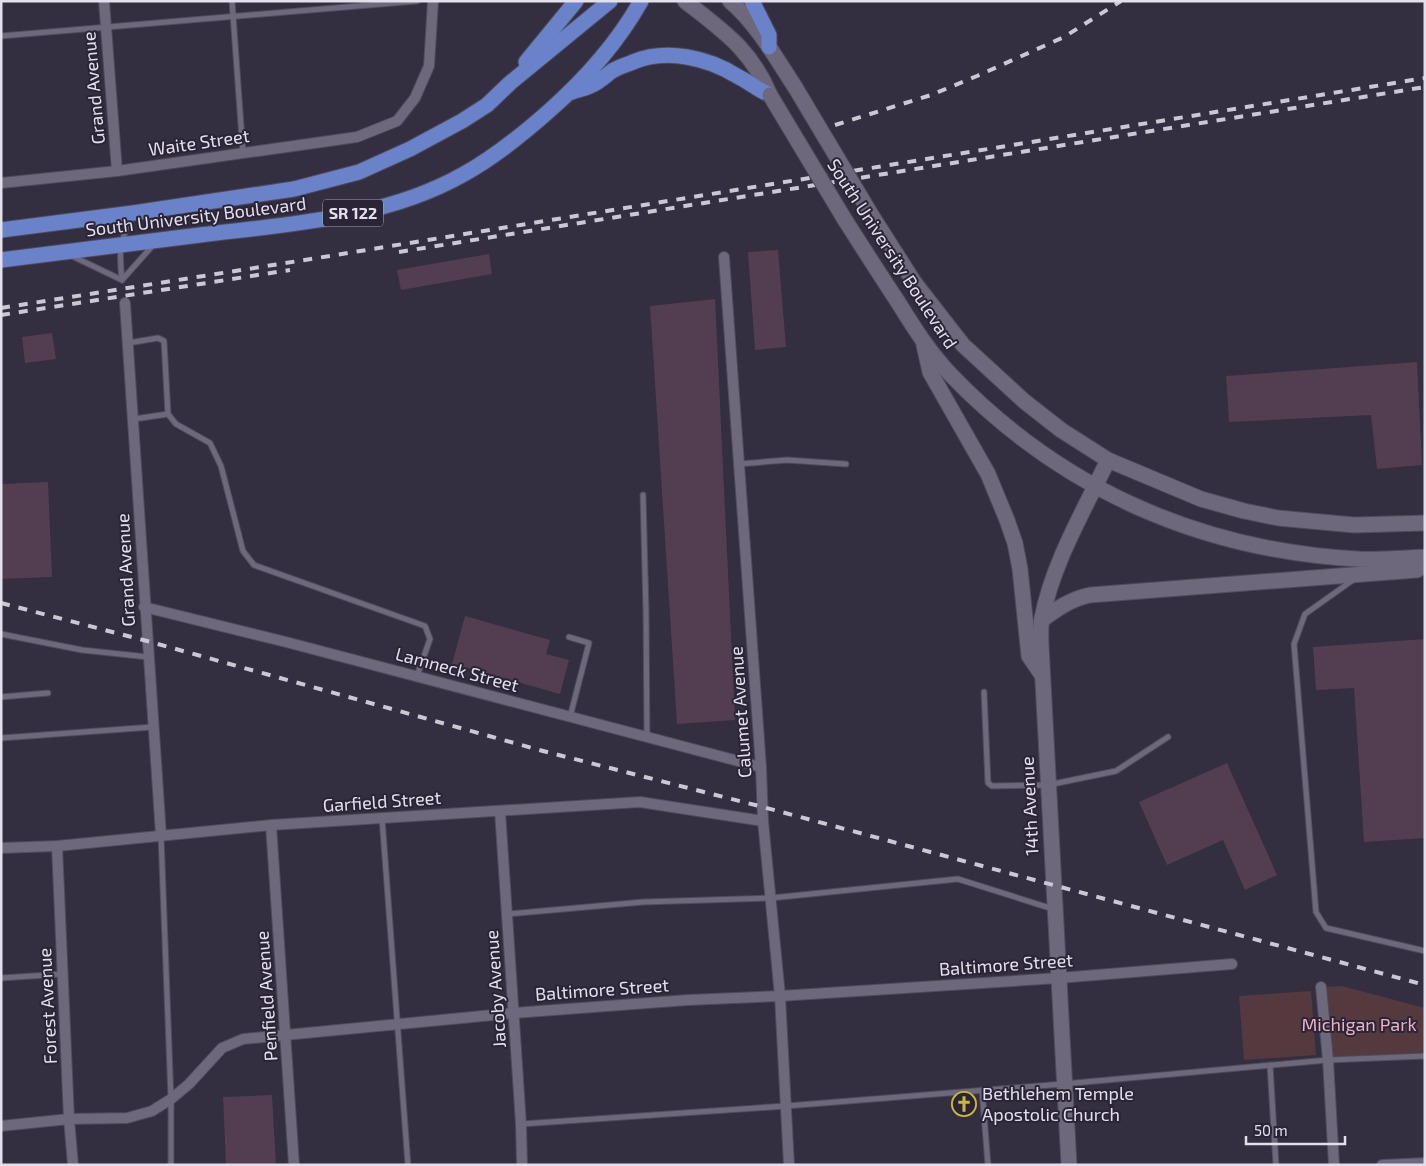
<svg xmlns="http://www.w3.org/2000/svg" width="1426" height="1166" viewBox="0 0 1426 1166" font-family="'Exo 2',sans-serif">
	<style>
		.green { fill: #54393f }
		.building { fill: #533d51 }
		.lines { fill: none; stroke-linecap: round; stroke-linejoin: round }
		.lane-casing { stroke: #4f4b5a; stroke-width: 7 }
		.street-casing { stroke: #4f4b5a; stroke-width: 12 }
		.secondary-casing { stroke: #4f4b5a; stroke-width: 17 }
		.primary-casing { stroke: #4f4b5a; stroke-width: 17 }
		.lane { stroke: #6d687c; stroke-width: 5 }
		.street { stroke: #6d687c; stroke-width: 10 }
		.secondary { stroke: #6d687c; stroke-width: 15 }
		.primary { stroke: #6982ca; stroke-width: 15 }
		.rail { stroke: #cbc7d4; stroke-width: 4; stroke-dasharray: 9 9; stroke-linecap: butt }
		.secondary-bridge-casing { stroke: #4f4b5a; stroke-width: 17; stroke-linecap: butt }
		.secondary-bridge { stroke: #6d687c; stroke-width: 15 }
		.labels { text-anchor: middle; stroke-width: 4; stroke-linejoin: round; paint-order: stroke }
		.shield { fill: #2a2436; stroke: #aca8b5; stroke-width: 1 }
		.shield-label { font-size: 16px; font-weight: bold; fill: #e3e0ec }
		.street-label { font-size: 18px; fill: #e3e0ec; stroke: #2a2436 }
		.park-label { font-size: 18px; fill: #efb2c0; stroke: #2a2436 }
		.poi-label { font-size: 18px; fill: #e3e0ec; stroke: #2a2436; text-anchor: start }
	</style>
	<rect width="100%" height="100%" fill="#332e40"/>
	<g class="green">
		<polygon points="1342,986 1425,1008 1425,1056 1328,1060 1321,987"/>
		<polygon points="1311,991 1316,1055 1244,1060 1239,996"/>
	</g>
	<g class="building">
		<polygon points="778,250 786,347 755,350 748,252"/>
		<polygon points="489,254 492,274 401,290 397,270"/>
		<polygon points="715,299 735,720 677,724 650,306"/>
		<polygon points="52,333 56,359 25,363 22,337"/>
		<polygon points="1417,362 1422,465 1377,469 1371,415 1229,422 1226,376"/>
		<polygon points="48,482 52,577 1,579 1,484"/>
		<polygon points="465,616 550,640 546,654 569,660 560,694 452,664"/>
		<polygon points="1425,639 1425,838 1364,842 1354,688 1316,690 1313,647"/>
		<polygon points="1227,763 1277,875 1245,890 1223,840 1167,865 1139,802"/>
		<polygon points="272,1095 276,1165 226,1165 223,1097"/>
	</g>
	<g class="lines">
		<defs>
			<g id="lane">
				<polyline points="232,1 243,153"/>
				<polyline points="1,36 417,1"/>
				<polyline points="70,255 122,280"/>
				<path d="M 122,280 C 119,251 119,243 132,216"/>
				<polyline points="122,280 155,243"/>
				<polyline points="128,343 158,338 164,341 168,414 176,424 210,443 221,466 243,551 254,565 425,626 430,639 417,676"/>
				<polyline points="134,419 168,414"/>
				<polyline points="739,464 787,460 846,464"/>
				<polyline points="643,495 646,611 647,737"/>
				<polyline points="1353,580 1305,614 1294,644 1316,912 1326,928 1425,951"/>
				<polyline points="1,634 82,650 148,657"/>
				<polyline points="569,637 589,643 570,717"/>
				<polyline points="984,692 988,783 992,786 1048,785 1116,771 1168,737"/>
				<polyline points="1,697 48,693"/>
				<polyline points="1,738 153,727"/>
				<polyline points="382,818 408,1165"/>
				<polyline points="161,836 171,1099 171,1165"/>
				<polyline points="507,914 643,902 771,898 958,879 1053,909"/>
				<polyline points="1,978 63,974"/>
				<polyline points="1270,1065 1276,1165"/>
				<polyline points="982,1090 988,1165"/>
				<polyline points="521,1124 786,1106 1063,1084 1328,1060 1425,1056"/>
			</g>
			<g id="street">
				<polyline points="104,1 117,171"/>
				<polyline points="1,183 117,171 357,137 397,121 415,98 429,66 433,1"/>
				<polyline points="724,257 761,767 763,821 780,996 789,1165"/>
				<polyline points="125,303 161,835"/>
				<polyline points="144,607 286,642 761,767"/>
				<polyline points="500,811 521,1124 522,1165"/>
				<polyline points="271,825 294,1165"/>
				<polyline points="57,846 69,1119 73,1165"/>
				<polyline points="1,848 57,846 271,825 640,802 763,821"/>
				<polyline points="1321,987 1328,1060 1334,1165"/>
				<polyline points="1,1126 69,1119 127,1118 152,1111 171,1099 189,1084 222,1048 243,1039 514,1013 688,1000 780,996 1059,978 1232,964"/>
				<polyline points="1382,1165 1425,1163"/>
			</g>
			<g id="secondary">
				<path d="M 685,1 C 723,31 751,49 770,95"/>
				<path d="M 730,1 C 757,24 776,58 795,87"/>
				<polyline points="872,216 914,282 963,345 1024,401 1061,430 1108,460 1201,499 1244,511 1278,518 1354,525 1425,523"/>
				<path d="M 845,220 C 863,248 880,275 898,302 C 914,328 930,353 951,375 C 1061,489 1199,550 1357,559 C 1379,560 1402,558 1425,557"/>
				<polyline points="924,345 930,372 988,474 1007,520 1015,543 1020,569 1029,656 1042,675"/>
				<path d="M 1042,620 C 1058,608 1071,599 1090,595 L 1417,570 L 1425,564"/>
				<path d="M 1069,1165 L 1041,645 C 1041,636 1040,627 1042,618 C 1053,562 1084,511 1108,460"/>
			</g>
			<g id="primary">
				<polyline points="752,1 769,35 769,47"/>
				<polyline points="526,62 576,1"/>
				<path d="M 572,92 C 577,90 584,89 590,86 C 598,83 605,76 612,71 C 619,67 626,65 633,62 C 667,48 708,58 737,76 C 749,82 758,90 770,95"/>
				<polyline points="1,230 133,213 294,189 359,172 410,149 462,121 487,105 510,83 610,1"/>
				<path d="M 1,260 C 68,252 134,243 200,235 C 289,224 385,219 464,174 C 495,157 523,134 549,111 C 584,80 618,42 641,1"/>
			</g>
		</defs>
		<use href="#lane" class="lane-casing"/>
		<use href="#street" class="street-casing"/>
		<use href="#secondary" class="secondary-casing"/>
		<use href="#primary" class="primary-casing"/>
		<use href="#lane" class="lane"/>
		<use href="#street" class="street"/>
		<use href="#secondary" class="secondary"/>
		<use href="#primary" class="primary"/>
		<g class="rail">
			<polyline points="835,125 931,95 977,76 1064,37 1121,1"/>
			<polyline points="399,252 1425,87"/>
			<polyline points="1,308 311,259 1425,78"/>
			<polyline points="1,315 290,270"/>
			<polyline points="1,603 147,641 543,751 763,807 1425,985"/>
		</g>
		<defs>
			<g id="secondary-bridge">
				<polyline points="795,87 872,216"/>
				<polyline points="770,95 845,220"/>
			</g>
		</defs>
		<use href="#secondary-bridge" class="secondary-bridge-casing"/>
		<use href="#secondary-bridge" class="secondary-bridge"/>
	</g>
	<defs>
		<symbol id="church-ring" viewBox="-11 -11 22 22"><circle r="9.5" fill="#2a2436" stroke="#cbba39" stroke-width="1.5"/><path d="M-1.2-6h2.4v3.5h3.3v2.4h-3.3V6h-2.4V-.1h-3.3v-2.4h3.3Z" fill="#cbba39"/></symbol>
	</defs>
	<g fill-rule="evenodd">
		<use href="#church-ring" x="950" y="1090" width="28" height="28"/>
	</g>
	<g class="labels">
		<rect class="shield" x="323" y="199.5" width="60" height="27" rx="4"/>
		<g class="shield-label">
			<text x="353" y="219">SR 122</text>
		</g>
		<g class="street-label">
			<text transform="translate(94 88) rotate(-95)" y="6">Grand Avenue</text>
			<text transform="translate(199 143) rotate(-8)" y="6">Waite Street</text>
			<text transform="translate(196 217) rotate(-7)" y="6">South University Boulevard</text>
			<text transform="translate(892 254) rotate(57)" y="6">South University Boulevard</text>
			<text transform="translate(126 570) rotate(-93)" y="6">Grand Avenue</text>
			<text transform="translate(457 670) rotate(15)" y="6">Lamneck Street</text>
			<text transform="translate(741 712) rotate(-94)" y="6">Calumet Avenue</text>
			<text transform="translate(382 802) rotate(-4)" y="6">Garfield Street</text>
			<text transform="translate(1030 806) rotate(-93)" y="6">14th Avenue</text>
			<text transform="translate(1006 965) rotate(-4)" y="6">Baltimore Street</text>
			<text transform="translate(496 989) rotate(-94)" y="6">Jacoby Avenue</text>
			<text transform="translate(602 990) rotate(-4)" y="6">Baltimore Street</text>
			<text transform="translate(267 996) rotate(-94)" y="6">Penfield Avenue</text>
			<text transform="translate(48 1006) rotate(-93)" y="6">Forest Avenue</text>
		</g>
		<g class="park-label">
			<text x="1359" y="1031">Michigan Park</text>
		</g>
		<g class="poi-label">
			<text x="982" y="1100">Bethlehem Temple<tspan x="982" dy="21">Apostolic Church</tspan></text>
		</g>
	</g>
	<rect width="1426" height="1166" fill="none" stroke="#e3e0ec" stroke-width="5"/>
	<path d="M1246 1136v8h99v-8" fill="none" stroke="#e3e0ec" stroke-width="2.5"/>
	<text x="1254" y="1136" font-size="15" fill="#e3e0ec" stroke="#2a2436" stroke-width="4" paint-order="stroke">50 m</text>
</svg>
